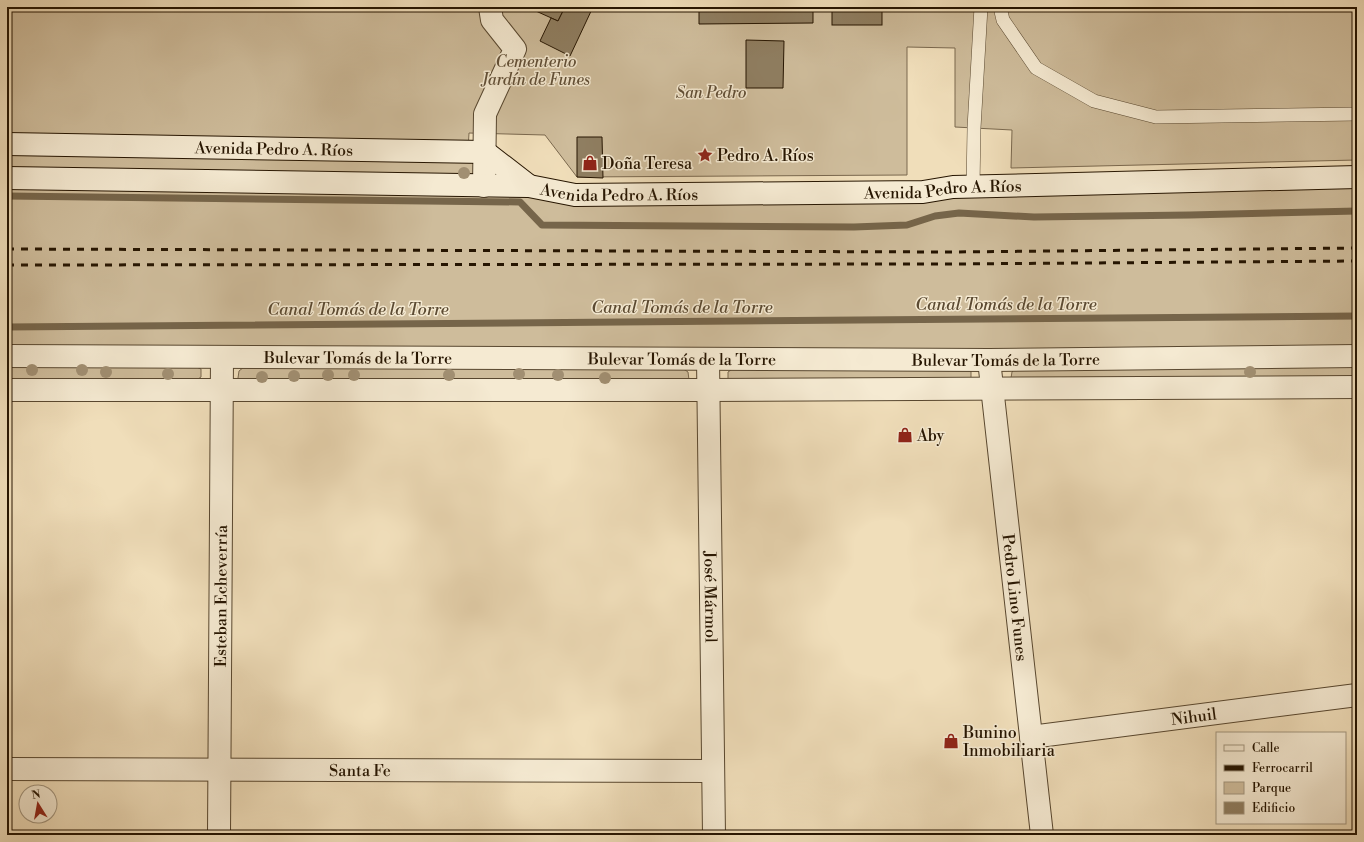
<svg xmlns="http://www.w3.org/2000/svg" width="1364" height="842" viewBox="0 0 1364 842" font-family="'Libre Bodoni',serif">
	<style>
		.green { fill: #cebc9b; stroke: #7a684e }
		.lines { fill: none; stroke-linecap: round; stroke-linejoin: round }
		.stream { stroke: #76654a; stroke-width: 7 }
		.building { fill: #8f7e61; stroke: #261501 }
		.service-casing { stroke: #58472f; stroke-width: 14 }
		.minor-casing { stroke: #58472f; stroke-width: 24 }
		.tertiary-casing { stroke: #58472f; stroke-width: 24 }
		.secondary-casing { stroke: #261501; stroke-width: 24 }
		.service { stroke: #f5ead2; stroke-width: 13 }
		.minor { stroke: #f5ead2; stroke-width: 22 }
		.tertiary { stroke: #f5ead2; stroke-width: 22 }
		.secondary { stroke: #f5ead2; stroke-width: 22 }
		.rail { stroke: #261501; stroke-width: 3; stroke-dasharray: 7 7; stroke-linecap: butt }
		.tree { fill: #a18f72 }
		.labels { text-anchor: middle; stroke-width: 3; stroke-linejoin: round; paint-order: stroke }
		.park-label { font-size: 16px; font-style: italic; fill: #614f37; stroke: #f5ead2 }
		.street-label { font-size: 16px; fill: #261501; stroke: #f5ead2 }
		.poi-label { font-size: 16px; fill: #261501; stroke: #f5ead2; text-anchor: start }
		.water-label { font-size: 17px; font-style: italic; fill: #5b4a32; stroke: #f5ead2 }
	</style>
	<rect width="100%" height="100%" fill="#f0deba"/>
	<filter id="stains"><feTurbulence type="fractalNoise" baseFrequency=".005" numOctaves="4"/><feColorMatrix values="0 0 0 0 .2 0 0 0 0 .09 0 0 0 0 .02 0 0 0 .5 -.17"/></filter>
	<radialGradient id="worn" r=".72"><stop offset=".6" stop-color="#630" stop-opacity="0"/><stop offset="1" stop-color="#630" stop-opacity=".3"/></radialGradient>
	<g class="green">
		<polygon points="7,7 1357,7 1357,160 1011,168 1012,130 955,127 955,48 907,47 907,175 577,177 545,135 469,133 468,151 529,186 1357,177 1357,356 7,356"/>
		<polygon points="1357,364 1357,379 1011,378 1012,372 1017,367"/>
		<polygon points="7,365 194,366 201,369 201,377 195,381 7,380"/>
		<polygon points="244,367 682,368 688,372 689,380 242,382 238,378 239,371"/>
		<polygon points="734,368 971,371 971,378 732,383 728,379 728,372"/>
	</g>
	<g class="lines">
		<g class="stream">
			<polyline points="7,196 520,202 542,225 854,227 907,225 935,216 959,213 1034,217 1190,215 1357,211"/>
			<polyline points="7,327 1357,316"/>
		</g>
	</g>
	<g class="building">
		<polygon points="527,7 565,7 558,21"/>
		<polygon points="565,7 593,7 570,56 540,41 551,18 558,21"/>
		<polygon points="699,7 813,7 813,23 699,24"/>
		<rect x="832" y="7" width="50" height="18"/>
		<polygon points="746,40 784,41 783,88 746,88"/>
		<polygon points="577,137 602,137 603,178 577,177"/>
	</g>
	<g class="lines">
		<defs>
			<g id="service">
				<polyline points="1000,7 1003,20 1036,68 1094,101 1156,117 1357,114"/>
				<polyline points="973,187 974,128 981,7"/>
			</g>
			<g id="minor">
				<polyline points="484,186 485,114 515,49 492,20 490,7"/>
				<path id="s1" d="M 708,359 L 714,835"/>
				<path id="s2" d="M 989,360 L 1042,835"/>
				<path id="s3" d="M 1031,737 L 1357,695"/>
				<path id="s4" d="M 7,769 L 713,771"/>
			</g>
			<g id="tertiary">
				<path id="s5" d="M 7,356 L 989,360 L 1357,356"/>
				<polyline points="7,390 709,390 1357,387"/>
				<path id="s6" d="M 219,835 L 222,357"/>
			</g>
			<g id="secondary">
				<path id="s7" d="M 7,144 L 485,152 L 529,186"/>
				<path id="s8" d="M 7,178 L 529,186 L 575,195 L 923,192 L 953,187 L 1357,177"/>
			</g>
		</defs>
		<use href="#service" class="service-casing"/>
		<use href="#minor" class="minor-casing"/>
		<use href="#tertiary" class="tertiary-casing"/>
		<use href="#secondary" class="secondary-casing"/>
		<use href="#service" class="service"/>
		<use href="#minor" class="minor"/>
		<use href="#tertiary" class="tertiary"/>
		<use href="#secondary" class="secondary"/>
		<g class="rail">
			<polyline points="7,249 952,252 1357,248"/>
			<polyline points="7,265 950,264 1357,261"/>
		</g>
	</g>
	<g class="tree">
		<circle cx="464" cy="173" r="6"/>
		<circle cx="32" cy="370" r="6"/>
		<circle cx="82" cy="370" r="6"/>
		<circle cx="106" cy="372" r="6"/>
		<circle cx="1250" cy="372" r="6"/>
		<circle cx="168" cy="374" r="6"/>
		<circle cx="519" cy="374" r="6"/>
		<circle cx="328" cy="375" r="6"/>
		<circle cx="354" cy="375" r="6"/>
		<circle cx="449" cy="375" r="6"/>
		<circle cx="558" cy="375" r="6"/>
		<circle cx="294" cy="376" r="6"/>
		<circle cx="262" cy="377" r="6"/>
		<circle cx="605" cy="378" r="6"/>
	</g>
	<defs>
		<symbol id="sight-bare" viewBox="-9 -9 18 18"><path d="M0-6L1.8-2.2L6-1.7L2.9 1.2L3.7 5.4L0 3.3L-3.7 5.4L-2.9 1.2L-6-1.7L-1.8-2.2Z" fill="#8f2418" stroke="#f5ead2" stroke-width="2.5" paint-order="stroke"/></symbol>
		<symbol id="shop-bare" viewBox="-9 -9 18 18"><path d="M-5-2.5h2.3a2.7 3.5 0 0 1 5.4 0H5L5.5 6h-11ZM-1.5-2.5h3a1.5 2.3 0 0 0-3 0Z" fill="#8f2418" stroke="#f5ead2" stroke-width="2.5" paint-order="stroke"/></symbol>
	</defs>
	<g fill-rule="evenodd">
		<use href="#sight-bare" x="694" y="144" width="22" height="22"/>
		<use href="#shop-bare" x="579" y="152" width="22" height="22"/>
		<use href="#shop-bare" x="894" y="424" width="22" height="22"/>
		<use href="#shop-bare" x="940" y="730" width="22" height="22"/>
	</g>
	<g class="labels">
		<g class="park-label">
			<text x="536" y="67">Cementerio<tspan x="536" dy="18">Jardín de Funes</tspan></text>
			<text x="711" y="98">San Pedro</text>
		</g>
		<g class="street-label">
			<text dy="6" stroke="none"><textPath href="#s7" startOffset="267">Avenida Pedro A. Ríos</textPath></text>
			<text dy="6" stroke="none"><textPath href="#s8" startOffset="937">Avenida Pedro A. Ríos</textPath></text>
			<text dy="6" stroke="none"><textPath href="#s8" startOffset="613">Avenida Pedro A. Ríos</textPath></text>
			<text dy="6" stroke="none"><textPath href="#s5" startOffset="351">Bulevar Tomás de la Torre</textPath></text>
			<text dy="6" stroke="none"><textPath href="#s5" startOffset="675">Bulevar Tomás de la Torre</textPath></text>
			<text dy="6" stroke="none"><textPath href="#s5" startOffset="999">Bulevar Tomás de la Torre</textPath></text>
			<text dy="6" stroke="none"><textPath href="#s6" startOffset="239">Esteban Echeverría</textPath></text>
			<text dy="6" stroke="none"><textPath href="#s1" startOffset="238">José Mármol</textPath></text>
			<text dy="6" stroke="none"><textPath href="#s2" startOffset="239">Pedro Lino Funes</textPath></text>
			<text dy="6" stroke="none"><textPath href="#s3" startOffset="164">Nihuil</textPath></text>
			<text dy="6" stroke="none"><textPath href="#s4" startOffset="353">Santa Fe</textPath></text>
		</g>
		<g class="poi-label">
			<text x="717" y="161">Pedro A. Ríos</text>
			<text x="602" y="169">Doña Teresa</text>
			<text x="917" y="441">Aby</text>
			<text x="963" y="738">Bunino<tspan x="963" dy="18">Inmobiliaria</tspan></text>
		</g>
		<g class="water-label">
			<text x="1006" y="310">Canal Tomás de la Torre</text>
			<text x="682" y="313">Canal Tomás de la Torre</text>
			<text x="358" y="315">Canal Tomás de la Torre</text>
		</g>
	</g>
	<rect width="1364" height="842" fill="none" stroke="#f0deba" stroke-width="24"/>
	<rect x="8" y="8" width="1348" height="826" fill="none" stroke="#261501" stroke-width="2"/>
	<rect x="12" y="12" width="1340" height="818" fill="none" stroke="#261501"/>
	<rect x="1216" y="732" width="130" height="92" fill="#f5ead2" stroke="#a2957e"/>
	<rect x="1224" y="745" width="20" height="6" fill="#f5ead2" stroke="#a2957e"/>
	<text x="1252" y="752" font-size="12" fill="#261501">Calle</text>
	<rect x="1224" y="765" width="20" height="6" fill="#261501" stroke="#a2957e"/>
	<text x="1252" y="772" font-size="12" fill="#261501">Ferrocarril</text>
	<rect x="1224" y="782" width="20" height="12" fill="#cebc9b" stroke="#a2957e"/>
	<text x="1252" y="792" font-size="12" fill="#261501">Parque</text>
	<rect x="1224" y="802" width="20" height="12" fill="#8f7e61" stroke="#a2957e"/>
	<text x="1252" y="812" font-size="12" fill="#261501">Edificio</text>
	<g transform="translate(38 804) rotate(349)"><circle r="19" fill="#f5ead2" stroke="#a2957e"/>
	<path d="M0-3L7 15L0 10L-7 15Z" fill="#8f2418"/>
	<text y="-6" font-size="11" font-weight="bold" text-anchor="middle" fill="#261501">N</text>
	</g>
	<rect width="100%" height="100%" filter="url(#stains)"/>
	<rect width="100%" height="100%" fill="url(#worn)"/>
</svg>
